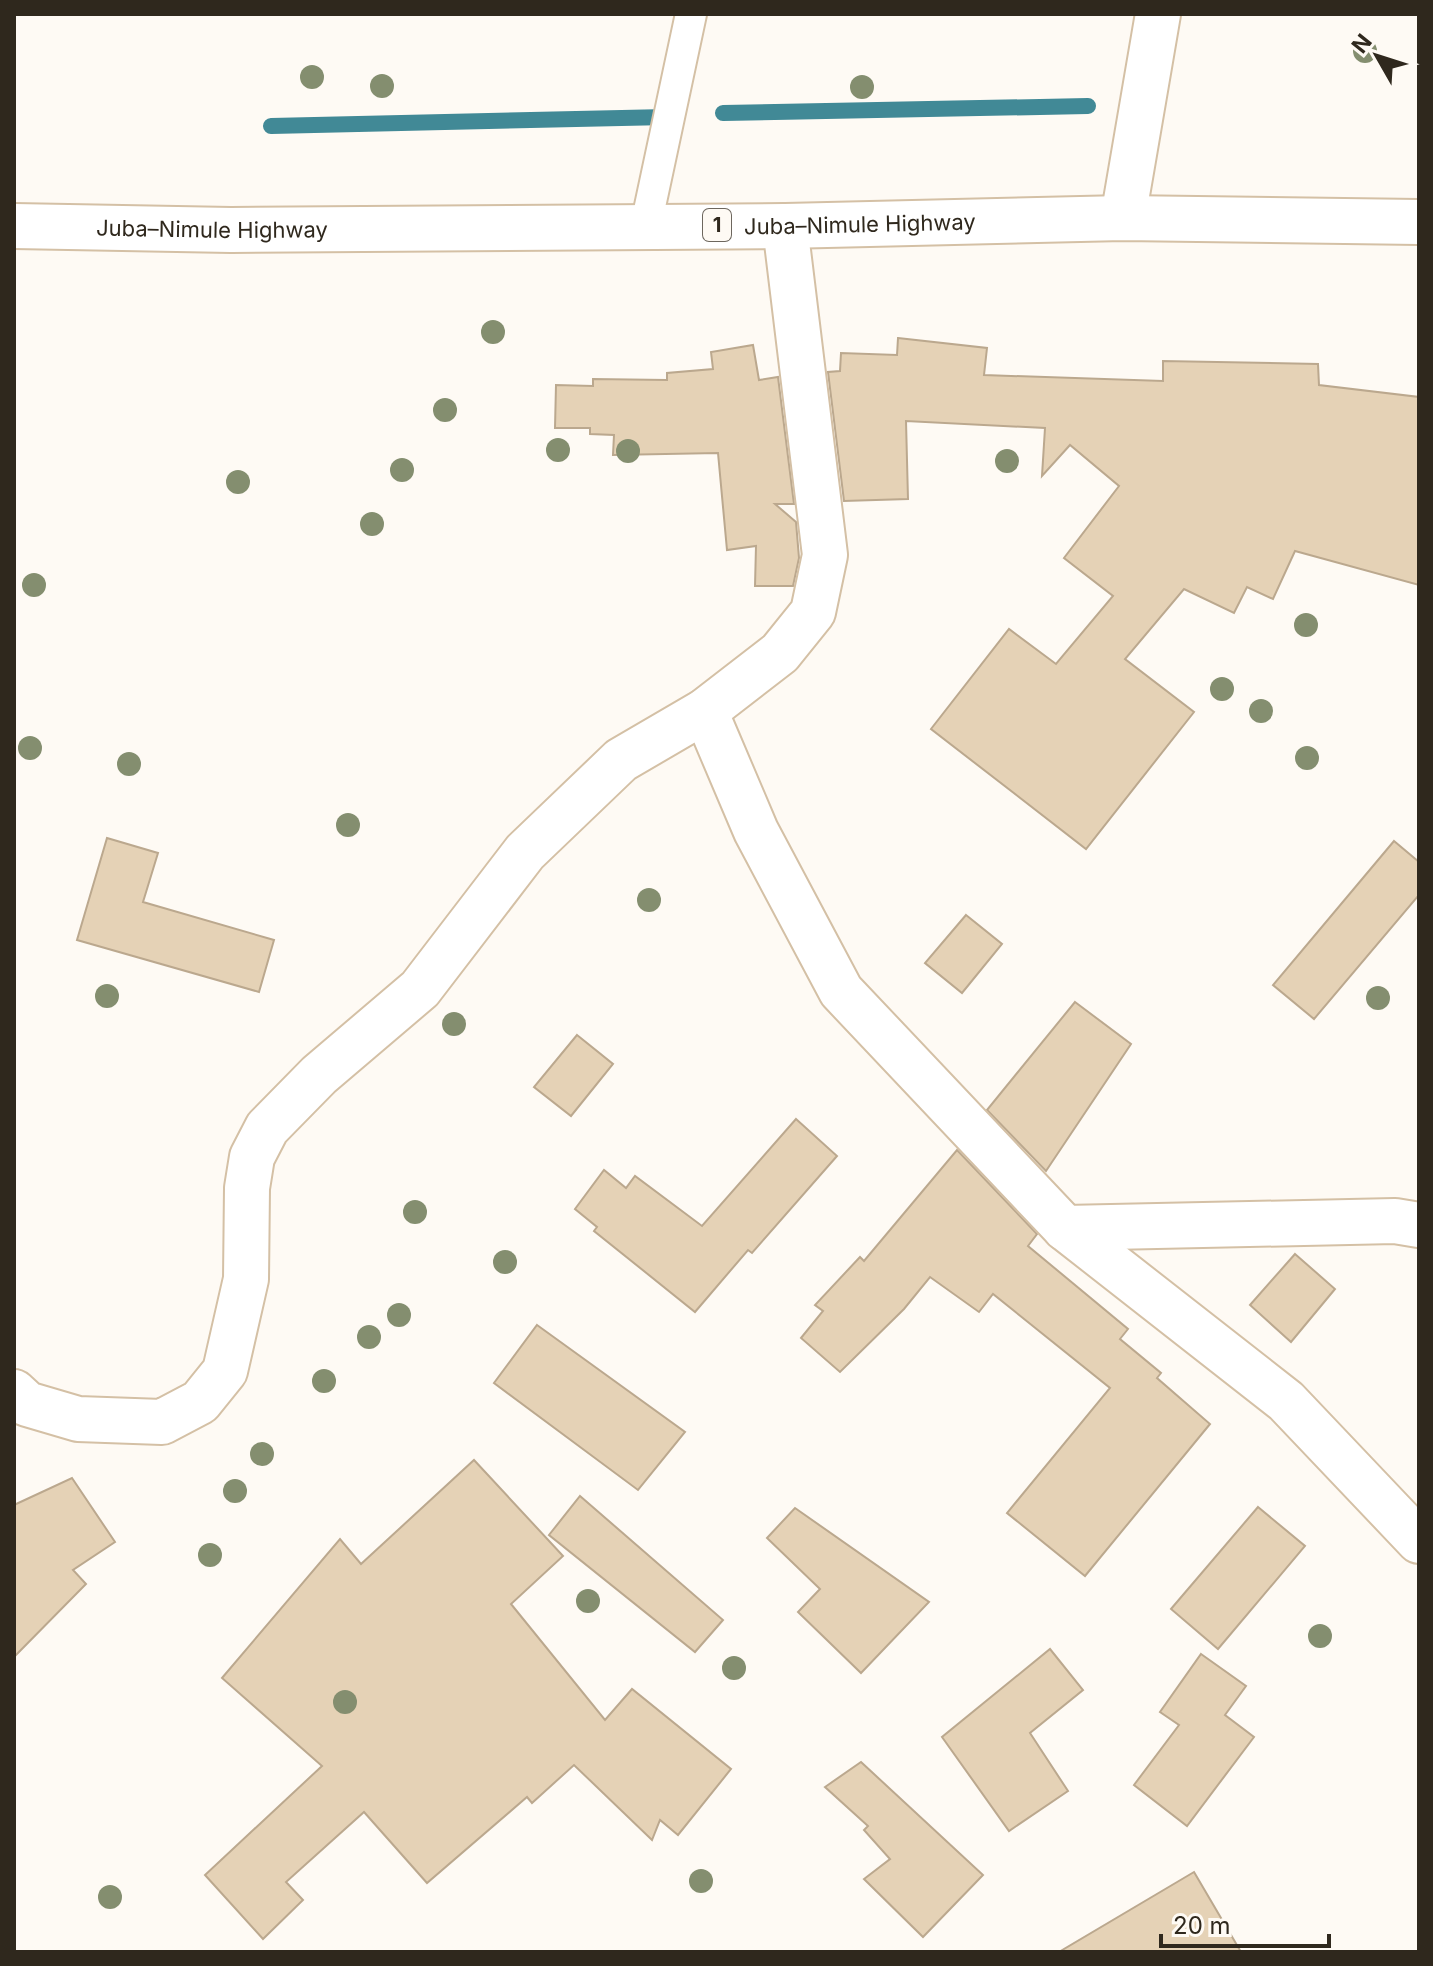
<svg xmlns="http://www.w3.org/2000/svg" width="1433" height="1966" viewBox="0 0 1433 1966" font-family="Inter,sans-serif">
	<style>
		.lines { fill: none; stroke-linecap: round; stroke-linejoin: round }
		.stream { stroke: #418996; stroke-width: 16 }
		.building { fill: #e5d2b6; stroke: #bba88e; stroke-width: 2 }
		.lane-casing { stroke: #d4c0a5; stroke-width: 34 }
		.street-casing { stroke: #d4c0a5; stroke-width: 48 }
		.primary-casing { stroke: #d4c0a5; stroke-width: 48 }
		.lane { stroke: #fff; stroke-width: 30 }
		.street { stroke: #fff; stroke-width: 44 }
		.primary { stroke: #fff; stroke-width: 44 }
		.tree { fill: #848e6f }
		.labels { text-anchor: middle; stroke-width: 7; stroke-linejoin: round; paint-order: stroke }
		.shield { fill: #fefaf4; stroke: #6d675e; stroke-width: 2 }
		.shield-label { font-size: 20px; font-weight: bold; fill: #2f281d }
		.street-label { font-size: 22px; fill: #2f281d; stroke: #fefaf4 }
	</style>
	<rect width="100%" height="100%" fill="#fefaf4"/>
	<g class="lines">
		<g class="stream">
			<polyline points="723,113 1088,106"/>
			<polyline points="271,126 667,117"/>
		</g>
	</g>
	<g class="building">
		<polygon points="898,338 987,348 984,375 1163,381 1163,361 1318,364 1319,385 1419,397 1419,585 1295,551 1273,599 1247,587 1234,613 1184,589 1125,659 1194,712 1086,849 931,729 1009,629 1056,664 1113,596 1064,558 1119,486 1070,445 1042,476 1045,428 906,421 908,499 844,501 828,372 840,371 841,353 897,355"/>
		<polygon points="753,345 759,380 778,377 794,504 775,504 796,522 799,558 793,586 755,586 756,546 727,550 718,453 613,455 614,435 590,434 590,428 555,428 556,385 593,386 593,379 667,380 667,373 713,369 711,352"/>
		<polygon points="107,838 158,853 143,902 274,940 259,992 77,940"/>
		<polygon points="1394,841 1419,862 1419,895 1314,1019 1273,985"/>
		<polygon points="966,915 1002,944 962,993 925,963"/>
		<polygon points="1075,1002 1131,1044 1046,1171 987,1110"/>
		<polygon points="577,1035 613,1064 571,1116 534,1087"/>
		<polygon points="796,1119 837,1156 752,1253 748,1250 695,1312 594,1231 597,1227 575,1209 604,1170 626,1188 635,1176 702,1226"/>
		<polygon points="957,1150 1037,1234 1028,1246 1128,1329 1120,1339 1161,1373 1157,1378 1210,1424 1085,1576 1007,1513 1110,1388 993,1294 979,1312 930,1277 904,1309 840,1372 801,1338 823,1311 815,1305 860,1257 864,1261"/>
		<polygon points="1295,1254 1335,1289 1291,1342 1250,1305"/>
		<polygon points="537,1325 685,1432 638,1490 494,1383"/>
		<polygon points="474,1460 563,1556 511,1604 605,1720 632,1689 731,1769 678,1835 660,1820 652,1840 574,1765 532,1803 527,1797 427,1883 364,1812 286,1882 303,1900 263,1939 205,1875 322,1766 222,1678 340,1539 361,1564"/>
		<polygon points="72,1478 115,1542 73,1570 86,1584 14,1657 14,1505"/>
		<polygon points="580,1496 723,1620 695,1652 549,1535"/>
		<polygon points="1258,1507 1305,1546 1218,1649 1171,1609"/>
		<polygon points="795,1508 929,1602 861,1673 798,1612 820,1589 767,1538"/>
		<polygon points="1050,1649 1083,1690 1030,1733 1068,1791 1009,1831 942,1737"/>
		<polygon points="1201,1654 1246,1686 1225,1715 1254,1737 1187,1826 1134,1785 1179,1725 1160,1712"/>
		<polygon points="861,1762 983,1875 923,1937 864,1879 890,1859 864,1830 868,1826 825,1787"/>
		<polygon points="1194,1872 1241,1952 1059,1952"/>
	</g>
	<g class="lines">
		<defs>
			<polyline id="lane" points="646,225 691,14"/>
			<g id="street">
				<polyline points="1123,218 1158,14"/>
				<polyline points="705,711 756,831 841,991 1065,1228 1286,1401 1419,1541"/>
				<polyline points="1065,1228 1395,1221 1419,1225"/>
				<polyline points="14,1392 27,1404 78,1419 162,1422 200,1402 225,1371 246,1279 247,1188 252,1157 267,1128 319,1075 420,989 525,852 621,760 705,711 780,653 813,612 825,555 785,226"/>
			</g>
			<g id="primary">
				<path id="s1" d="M 14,226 L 231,230 L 785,226 L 1123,218 L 1419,222"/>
			</g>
		</defs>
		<use href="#lane" class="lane-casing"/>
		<use href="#street" class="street-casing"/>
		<use href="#primary" class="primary-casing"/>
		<use href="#lane" class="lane"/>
		<use href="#street" class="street"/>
		<use href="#primary" class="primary"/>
	</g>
	<g class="tree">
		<circle cx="1365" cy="51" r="12"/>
		<circle cx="312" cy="77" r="12"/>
		<circle cx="382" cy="86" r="12"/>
		<circle cx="862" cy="87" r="12"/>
		<circle cx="493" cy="332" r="12"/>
		<circle cx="445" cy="410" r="12"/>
		<circle cx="558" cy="450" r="12"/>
		<circle cx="628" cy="451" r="12"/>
		<circle cx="1007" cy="461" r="12"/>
		<circle cx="402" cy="470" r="12"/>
		<circle cx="238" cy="482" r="12"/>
		<circle cx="372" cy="524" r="12"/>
		<circle cx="34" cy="585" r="12"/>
		<circle cx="1306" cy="625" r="12"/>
		<circle cx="1222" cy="689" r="12"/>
		<circle cx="1261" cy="711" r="12"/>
		<circle cx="30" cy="748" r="12"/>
		<circle cx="1307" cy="758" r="12"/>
		<circle cx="129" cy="764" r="12"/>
		<circle cx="348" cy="825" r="12"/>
		<circle cx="649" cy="900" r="12"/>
		<circle cx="107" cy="996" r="12"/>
		<circle cx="1378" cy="998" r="12"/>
		<circle cx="454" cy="1024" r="12"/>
		<circle cx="415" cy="1212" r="12"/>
		<circle cx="505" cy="1262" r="12"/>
		<circle cx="399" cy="1315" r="12"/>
		<circle cx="369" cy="1337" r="12"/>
		<circle cx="324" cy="1381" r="12"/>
		<circle cx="262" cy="1454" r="12"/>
		<circle cx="235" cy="1491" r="12"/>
		<circle cx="210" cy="1555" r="12"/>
		<circle cx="588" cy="1601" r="12"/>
		<circle cx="1320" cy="1636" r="12"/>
		<circle cx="734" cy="1668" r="12"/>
		<circle cx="345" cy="1702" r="12"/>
		<circle cx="701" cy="1881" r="12"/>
		<circle cx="110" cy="1897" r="12"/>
	</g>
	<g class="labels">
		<rect class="shield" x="703" y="209" width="28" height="32" rx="6"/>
		<g class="shield-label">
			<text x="717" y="232">1</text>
		</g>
		<g class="street-label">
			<text dy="8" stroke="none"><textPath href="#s1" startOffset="846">Juba–Nimule Highway</textPath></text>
			<text dy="8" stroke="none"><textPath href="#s1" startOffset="198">Juba–Nimule Highway</textPath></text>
		</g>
	</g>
	<rect width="1433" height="1966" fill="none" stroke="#2f281d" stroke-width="32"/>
	<g transform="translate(1377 56) rotate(309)" stroke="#fefaf4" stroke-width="6" paint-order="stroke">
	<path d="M0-6L14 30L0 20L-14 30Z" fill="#2f281d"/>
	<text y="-12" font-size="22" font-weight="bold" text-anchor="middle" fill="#2f281d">N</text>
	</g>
	<path d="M1161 1934v12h168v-12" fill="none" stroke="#2f281d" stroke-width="4"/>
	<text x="1173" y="1934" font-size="24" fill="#2f281d" stroke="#fefaf4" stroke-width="6" paint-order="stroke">20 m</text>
</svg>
